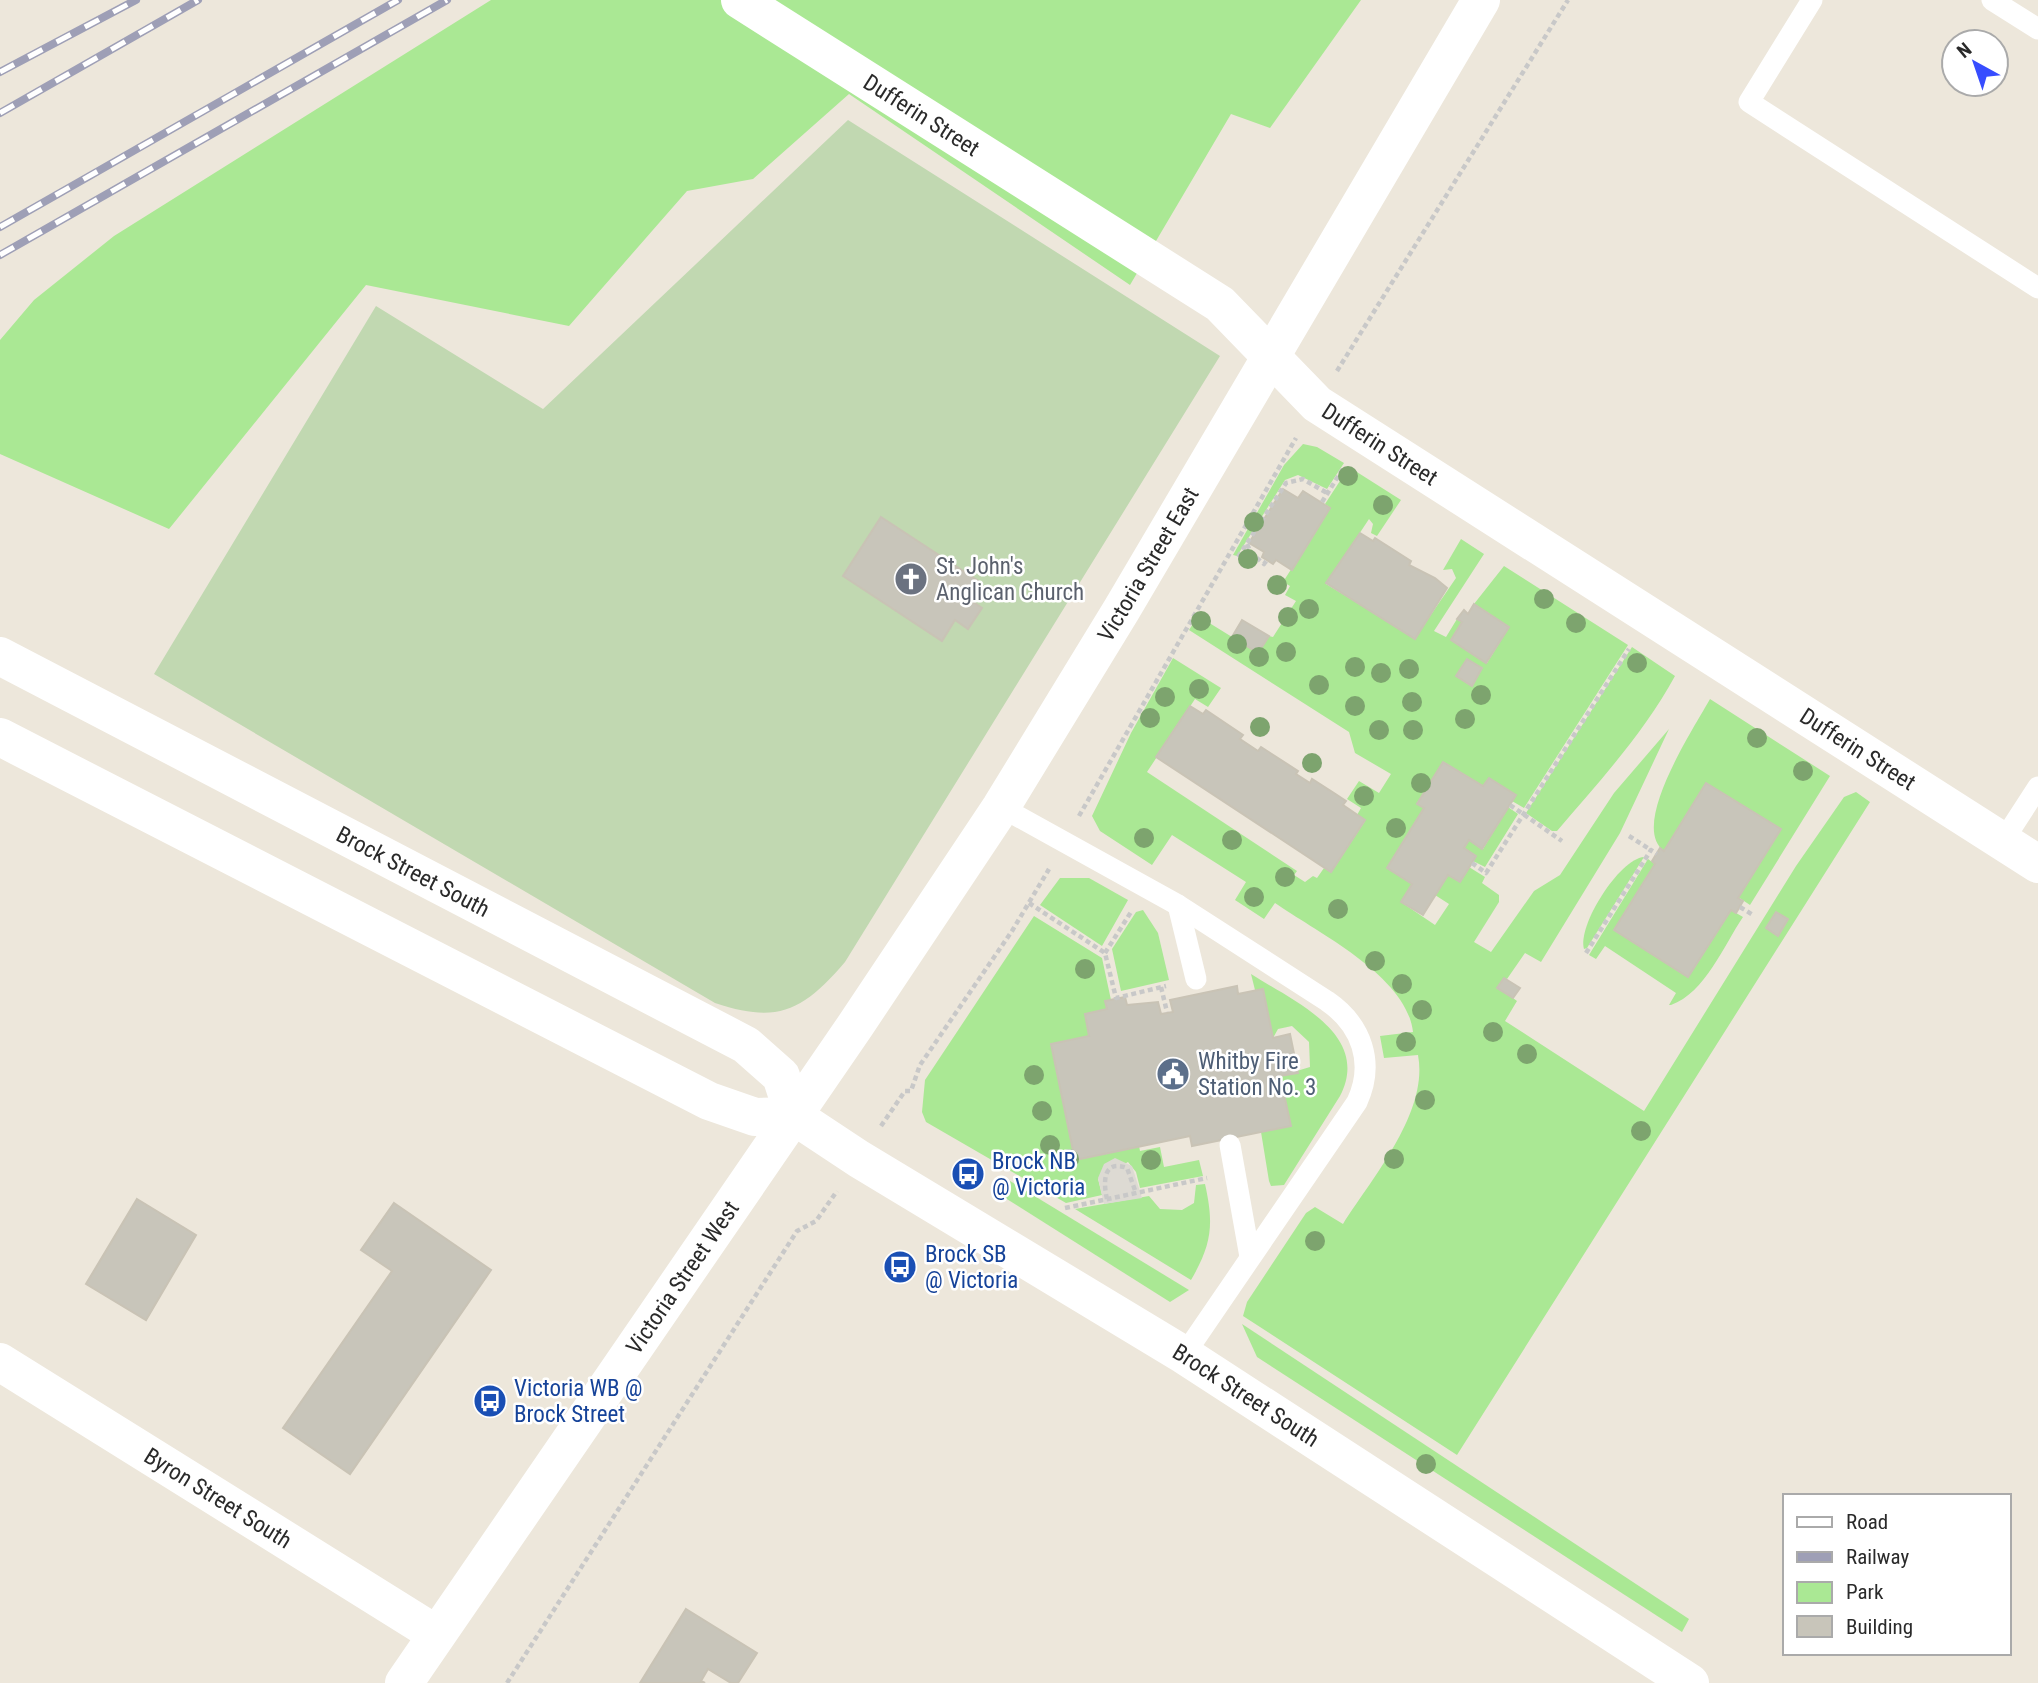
<svg xmlns="http://www.w3.org/2000/svg" width="2038" height="1683" viewBox="0 0 2038 1683" font-family="'Roboto Condensed',sans-serif">
	<style>
		.green { fill: #aae894 }
		.cemetery { fill: #c1d8b1 }
		.plaza { fill: #dddad3 }
		.building { fill: #c8c5ba; stroke: #c9c3b5; stroke-width: 2 }
		.lines { fill: none; stroke-linecap: round; stroke-linejoin: round }
		.path { stroke: #c8c8c8; stroke-width: 4.5; stroke-dasharray: 5 3.5; stroke-linecap: butt }
		.service { stroke: #fff; stroke-width: 21 }
		.minor { stroke: #fff; stroke-width: 38 }
		.secondary { stroke: #fff; stroke-width: 38 }
		.rail-casing { stroke: #9e9fb6; stroke-width: 8 }
		.rail { stroke: #fff; stroke-width: 5; stroke-dasharray: 16; stroke-linecap: butt }
		.tree { fill: #7da46e }
		.labels { text-anchor: middle; stroke-width: 5; stroke-linejoin: round; paint-order: stroke }
		.street-label { font-size: 23px; fill: #2a2a2a; stroke: #fff }
		.worship-label { font-size: 23px; fill: #5b616d; stroke: #fff; text-anchor: start }
		.service-label { font-size: 23px; fill: #4e5e75; stroke: #fff; text-anchor: start }
		.transit-label { font-size: 23px; fill: #164399; stroke: #fff; text-anchor: start }
	</style>
	<rect width="100%" height="100%" fill="#ede7db"/>
	<g class="green">
		<polygon points="491,0 1361,0 1270,128 1231,114 1130,285 849,94 753,179 687,191 569,326 366,285 169,529 0,454 0,340 34,300 114,236"/>
		<polygon points="1303,444 1317,447 1344,463 1327,489 1298,475 1285,480 1237,556 1233,555 1284,465"/>
		<path d="M 1349,467 L 1401,500 L 1377,536 L 1371,533 L 1373,524 L 1369,519 L 1326,584 L 1415,638 L 1456,578 L 1452,569 L 1443,570 L 1461,539 L 1484,554 L 1434,631 L 1446,637 L 1457,619 L 1462,622 L 1451,640 L 1487,663 L 1509,627 L 1474,604 L 1504,566 L 1628,645 L 1524,808 L 1512,801 L 1516,795 L 1489,778 L 1483,786 L 1443,763 L 1417,803 L 1424,808 L 1387,868 L 1412,884 L 1401,902 L 1435,925 L 1449,904 L 1435,895 L 1448,875 L 1469,867 L 1485,877 L 1482,883 L 1499,895 L 1499,902 L 1474,942 L 1491,952 L 1534,891 L 1560,875 L 1614,793 L 1669,729 L 1620,833 L 1541,962 L 1525,953 L 1507,979 L 1504,978 L 1498,987 L 1517,1001 L 1505,1021 L 1644,1111 L 1796,866 L 1844,797 L 1856,792 L 1870,802 L 1457,1455 L 1243,1316 L 1247,1302 L 1306,1213 L 1315,1207 L 1343,1224 C 1372,1178 1429,1112 1418,1055 L 1384,1058 L 1380,1036 L 1413,1032 C 1407,976 1318,933 1275,903 L 1264,919 L 1235,900 L 1246,882 L 1172,835 L 1152,865 L 1100,831 L 1092,816 L 1131,733 L 1173,658 L 1221,688 L 1208,707 L 1195,699 L 1147,772 L 1297,871 L 1294,875 L 1305,882 L 1313,876 L 1317,878 L 1324,868 L 1331,872 L 1365,821 L 1357,815 L 1361,808 L 1347,799 L 1359,781 L 1379,793 L 1391,774 L 1355,753 L 1349,732 L 1189,630 L 1198,616 L 1258,653 L 1269,636 L 1273,637 L 1296,601 L 1285,595 L 1290,586 L 1283,582 L 1330,508 L 1325,504 Z"/>
		<path d="M 1632,647 L 1675,676 C 1644,733 1598,783 1557,831 L 1552,831 L 1526,813 Z"/>
		<path d="M 1710,699 L 1830,776 L 1750,905 L 1738,897 L 1780,829 L 1706,783 L 1664,851 C 1629,826 1694,728 1710,699 Z"/>
		<polygon points="1508,807 1518,814 1485,867 1473,861 1476,856 1464,848 1469,840 1483,849"/>
		<path d="M 1644,857 L 1587,948 L 1584,949 C 1577,926 1619,859 1644,857 Z"/>
		<path d="M 1648,859 L 1655,864 L 1614,930 L 1688,977 L 1731,910 L 1743,917 C 1724,945 1705,993 1671,1005 L 1669,1005 L 1676,993 L 1605,946 L 1596,959 L 1589,955 Z"/>
		<polygon points="1060,878 1089,878 1128,900 1102,946 1040,905"/>
		<polygon points="1143,910 1158,933 1169,980 1121,991 1112,949 1136,912"/>
		<polygon points="1034,916 1102,958 1111,1000 1105,1002 1107,1009 1085,1014 1089,1036 1052,1044 1139,1146 1140,1151 1160,1147 1164,1167 1199,1160 1203,1176 1140,1188 1136,1172 1128,1162 1098,1179 1102,1195 1066,1203 926,1122 922,1112 925,1080"/>
		<path d="M 1251,974 C 1293,1001 1372,1034 1340,1096 L 1284,1185 L 1271,1186 L 1269,1181 L 1261,1132 L 1291,1126 L 1280,1076 L 1310,1067 L 1309,1042 L 1292,1026 L 1278,1029 L 1273,1038 L 1263,989 L 1255,990 Z"/>
		<polygon points="1010,1181 1189,1290 1170,1302 1002,1196"/>
		<path d="M 1205,1184 C 1214,1224 1212,1244 1191,1280 L 1075,1209 L 1149,1196 L 1160,1209 L 1182,1210 L 1194,1203 L 1196,1185 Z"/>
		<polygon points="1242,1324 1689,1619 1682,1632 1257,1357"/>
	</g>
	<path class="cemetery" d="M 848,120 L 1220,356 L 845,962 C 803,1011 778,1024 715,1003 L 154,674 L 376,306 L 543,409 Z"/>
	<polygon class="plaza" points="1115,1158 1132,1166 1142,1198 1104,1204 1098,1178 1104,1164"/>
	<g class="building">
		<polygon points="1283,489 1298,498 1303,491 1330,508 1292,570 1276,560 1273,564 1265,559 1262,557 1264,552 1249,543"/>
		<polygon points="881,517 980,582 969,599 982,608 968,629 955,620 942,641 843,576"/>
		<polygon points="1360,533 1373,541 1375,538 1411,561 1409,565 1435,578 1447,588 1415,639 1326,583"/>
		<polygon points="1474,604 1509,627 1486,663 1451,640 1462,622 1457,619 1464,610 1468,614"/>
		<polygon points="1242,620 1269,636 1258,653 1232,637"/>
		<polygon points="1467,659 1482,668 1472,686 1456,676"/>
		<polygon points="1190,706 1203,714 1206,710 1243,735 1240,739 1258,751 1261,747 1298,771 1296,774 1310,783 1312,779 1334,793 1346,801 1343,805 1365,820 1331,872 1156,757"/>
		<polygon points="1443,762 1483,786 1489,778 1516,795 1482,849 1469,840 1464,848 1476,856 1472,863 1460,882 1448,875 1423,915 1401,902 1412,884 1387,868 1424,808 1417,804"/>
		<polygon points="1706,783 1781,829 1738,898 1743,901 1736,913 1731,910 1688,977 1614,930 1655,864 1652,861 1660,848 1664,851"/>
		<polygon points="1776,912 1788,919 1778,936 1766,928"/>
		<polygon points="1504,978 1520,988 1513,998 1497,988"/>
		<polygon points="1237,986 1238,994 1263,989 1273,1038 1290,1034 1298,1073 1280,1076 1291,1126 1192,1146 1190,1136 1075,1160 1051,1044 1089,1036 1085,1014 1107,1009 1105,1001 1125,997 1127,1005 1158,1002 1161,1014 1173,1012 1170,1000"/>
		<polygon points="137,1199 196,1235 146,1320 86,1284"/>
		<polygon points="394,1203 491,1270 350,1474 283,1428 392,1271 361,1250"/>
		<polygon points="686,1609 757,1653 738,1683 731,1683 708,1669 701,1681 705,1683 640,1683"/>
	</g>
	<g class="lines">
		<g class="path">
			<polyline points="1337,371 1568,0"/>
			<polyline points="1322,502 1344,467"/>
			<polyline points="1247,544 1251,553 1264,564 1267,560"/>
			<polyline points="1238,557 1286,483 1303,479 1327,493"/>
			<polyline points="1510,805 1562,841"/>
			<polyline points="1079,816 1296,438"/>
			<polyline points="1629,836 1651,850"/>
			<polyline points="1472,863 1486,873 1629,649"/>
			<polyline points="1029,903 1105,953 1116,998 1166,986"/>
			<polyline points="1740,907 1753,915"/>
			<polyline points="1105,953 1131,912"/>
			<polyline points="1586,953 1651,850 1657,854"/>
			<polyline points="1161,987 1167,1012"/>
			<polyline points="881,1126 905,1091 911,1091 920,1065 1012,931 1049,869"/>
			<path d="M 1107,1199 C 1103,1182 1103,1159 1127,1168 L 1136,1193"/>
			<polyline points="1065,1208 1207,1178"/>
			<polyline points="507,1683 797,1231 816,1221 837,1191"/>
		</g>
		<g class="service">
			<polyline points="1812,0 1749,102 2038,288"/>
			<polyline points="1992,0 2038,29"/>
			<path d="M 1001,807 L 1178,905 L 1327,1001 C 1362,1025 1375,1063 1357,1102 L 1184,1355"/>
			<polyline points="2003,841 2038,787"/>
			<polyline points="1178,905 1196,979"/>
			<polyline points="1230,1145 1250,1257"/>
		</g>
		<g class="minor">
			<path id="s1" d="M 740,0 L 1220,304 L 1317,404 L 2038,864"/>
			<path id="s2" d="M 0,1362 L 436,1634"/>
		</g>
		<g class="secondary">
			<path id="s3" d="M 0,656 L 746,1045 L 781,1076 L 794,1116"/>
			<path id="s4" d="M 0,737 L 709,1101 L 755,1117 L 794,1116 L 859,1159 L 1184,1355 L 1690,1683"/>
			<path id="s5" d="M 404,1683 L 855,1026 L 1001,807 L 1122,609 L 1481,0"/>
		</g>
		<defs>
			<g id="rail">
				<polyline points="0,72 136,0"/>
				<polyline points="0,113 198,0"/>
				<polyline points="0,227 398,0"/>
				<polyline points="0,255 447,0"/>
			</g>
		</defs>
		<use href="#rail" class="rail-casing"/>
		<use href="#rail" class="rail"/>
	</g>
	<g class="tree">
		<circle cx="1348" cy="476" r="10"/>
		<circle cx="1383" cy="505" r="10"/>
		<circle cx="1254" cy="522" r="10"/>
		<circle cx="1248" cy="559" r="10"/>
		<circle cx="1277" cy="585" r="10"/>
		<circle cx="1544" cy="599" r="10"/>
		<circle cx="1309" cy="609" r="10"/>
		<circle cx="1288" cy="617" r="10"/>
		<circle cx="1201" cy="621" r="10"/>
		<circle cx="1576" cy="623" r="10"/>
		<circle cx="1237" cy="644" r="10"/>
		<circle cx="1286" cy="652" r="10"/>
		<circle cx="1259" cy="657" r="10"/>
		<circle cx="1637" cy="663" r="10"/>
		<circle cx="1355" cy="667" r="10"/>
		<circle cx="1409" cy="669" r="10"/>
		<circle cx="1381" cy="673" r="10"/>
		<circle cx="1319" cy="685" r="10"/>
		<circle cx="1199" cy="689" r="10"/>
		<circle cx="1481" cy="695" r="10"/>
		<circle cx="1165" cy="697" r="10"/>
		<circle cx="1412" cy="702" r="10"/>
		<circle cx="1355" cy="706" r="10"/>
		<circle cx="1150" cy="718" r="10"/>
		<circle cx="1465" cy="719" r="10"/>
		<circle cx="1260" cy="727" r="10"/>
		<circle cx="1379" cy="730" r="10"/>
		<circle cx="1413" cy="730" r="10"/>
		<circle cx="1757" cy="738" r="10"/>
		<circle cx="1312" cy="763" r="10"/>
		<circle cx="1803" cy="771" r="10"/>
		<circle cx="1421" cy="783" r="10"/>
		<circle cx="1364" cy="796" r="10"/>
		<circle cx="1396" cy="828" r="10"/>
		<circle cx="1144" cy="838" r="10"/>
		<circle cx="1232" cy="840" r="10"/>
		<circle cx="1285" cy="877" r="10"/>
		<circle cx="1254" cy="897" r="10"/>
		<circle cx="1338" cy="909" r="10"/>
		<circle cx="1375" cy="961" r="10"/>
		<circle cx="1085" cy="969" r="10"/>
		<circle cx="1402" cy="984" r="10"/>
		<circle cx="1422" cy="1010" r="10"/>
		<circle cx="1493" cy="1032" r="10"/>
		<circle cx="1406" cy="1042" r="10"/>
		<circle cx="1527" cy="1054" r="10"/>
		<circle cx="1034" cy="1075" r="10"/>
		<circle cx="1425" cy="1100" r="10"/>
		<circle cx="1042" cy="1111" r="10"/>
		<circle cx="1641" cy="1131" r="10"/>
		<circle cx="1050" cy="1145" r="10"/>
		<circle cx="1069" cy="1159" r="10"/>
		<circle cx="1394" cy="1159" r="10"/>
		<circle cx="1151" cy="1160" r="10"/>
		<circle cx="1315" cy="1241" r="10"/>
		<circle cx="1426" cy="1464" r="10"/>
	</g>
	<defs>
		<symbol id="church-disc" viewBox="-11 -11 22 22"><circle r="9.5" fill="#6b7280" stroke="#fff"/><path d="M-1.2-6h2.4v3.5h3.3v2.4h-3.3V6h-2.4V-.1h-3.3v-2.4h3.3Z" fill="#fff"/></symbol>
		<symbol id="civic-disc" viewBox="-11 -11 22 22"><circle r="9.5" fill="#5c6f8a" stroke="#fff"/><path d="M-.6-6.5H3V-4.5H.6V-3L4-1V1h2V6H-6V1h2V-1L-.6-3ZM-1.2 2.5V6h2.4V2.5Z" fill="#fff"/></symbol>
		<symbol id="bus-disc" viewBox="-11 -11 22 22"><circle r="9.5" fill="#1a4fb4" stroke="#fff"/><path d="M-5-6H5V4H4V6H2V4H-2V6H-4V4H-5ZM-3.5-4V0h7V-4ZM-3.5 1.2v1.5H-2V1.2ZM2 1.2v1.5H3.5V1.2Z" fill="#fff"/></symbol>
	</defs>
	<g fill-rule="evenodd">
		<use href="#church-disc" x="892" y="560" width="38" height="38"/>
		<use href="#civic-disc" x="1154" y="1055" width="38" height="38"/>
		<use href="#bus-disc" x="949" y="1155" width="38" height="38"/>
		<use href="#bus-disc" x="881" y="1248" width="38" height="38"/>
		<use href="#bus-disc" x="471" y="1382" width="38" height="38"/>
	</g>
	<g class="labels">
		<g class="street-label">
			<text dy="8" stroke="none"><textPath href="#s1" startOffset="215">Dufferin Street</textPath></text>
			<text dy="8" stroke="none"><textPath href="#s1" startOffset="782">Dufferin Street</textPath></text>
			<text dy="8" stroke="none"><textPath href="#s5" startOffset="1344">Victoria Street East</textPath></text>
			<text dy="8" stroke="none"><textPath href="#s1" startOffset="1349">Dufferin Street</textPath></text>
			<text dy="8" stroke="none"><textPath href="#s3" startOffset="466">Brock Street South</textPath></text>
			<text dy="8" stroke="none"><textPath href="#s5" startOffset="492">Victoria Street West</textPath></text>
			<text dy="8" stroke="none"><textPath href="#s4" startOffset="1416">Brock Street South</textPath></text>
			<text dy="8" stroke="none"><textPath href="#s2" startOffset="257">Byron Street South</textPath></text>
		</g>
		<g class="worship-label">
			<text x="936" y="574">St. John's<tspan x="936" dy="26">Anglican Church</tspan></text>
		</g>
		<g class="service-label">
			<text x="1198" y="1069">Whitby Fire<tspan x="1198" dy="26">Station No. 3</tspan></text>
		</g>
		<g class="transit-label">
			<text x="992" y="1169">Brock NB<tspan x="992" dy="26">@ Victoria</tspan></text>
			<text x="925" y="1262">Brock SB<tspan x="925" dy="26">@ Victoria</tspan></text>
			<text x="514" y="1396">Victoria WB @<tspan x="514" dy="26">Brock Street</tspan></text>
		</g>
	</g>
	<rect x="1783" y="1494" width="228" height="161" fill="#ffffff" stroke="#aaaaaa" stroke-width="2"/>
	<rect x="1797" y="1517" width="35" height="10" fill="#ffffff" stroke="#aaaaaa" stroke-width="2"/>
	<text x="1846" y="1529" font-size="21" fill="#2a2a2a">Road</text>
	<rect x="1797" y="1552" width="35" height="10" fill="#9e9fb6" stroke="#aaaaaa" stroke-width="2"/>
	<text x="1846" y="1564" font-size="21" fill="#2a2a2a">Railway</text>
	<rect x="1797" y="1582" width="35" height="21" fill="#aae894" stroke="#aaaaaa" stroke-width="2"/>
	<text x="1846" y="1599" font-size="21" fill="#2a2a2a">Park</text>
	<rect x="1797" y="1616" width="35" height="21" fill="#c8c5ba" stroke="#aaaaaa" stroke-width="2"/>
	<text x="1846" y="1634" font-size="21" fill="#2a2a2a">Building</text>
	<g transform="translate(1975 63) rotate(320)"><circle r="33" fill="#ffffff" stroke="#aaaaaa" stroke-width="2"/>
	<path d="M0-5L12 26L0 18L-12 26Z" fill="#374dff"/>
	<text y="-10" font-size="19" font-weight="bold" text-anchor="middle" fill="#2a2a2a">N</text>
	</g>
</svg>
